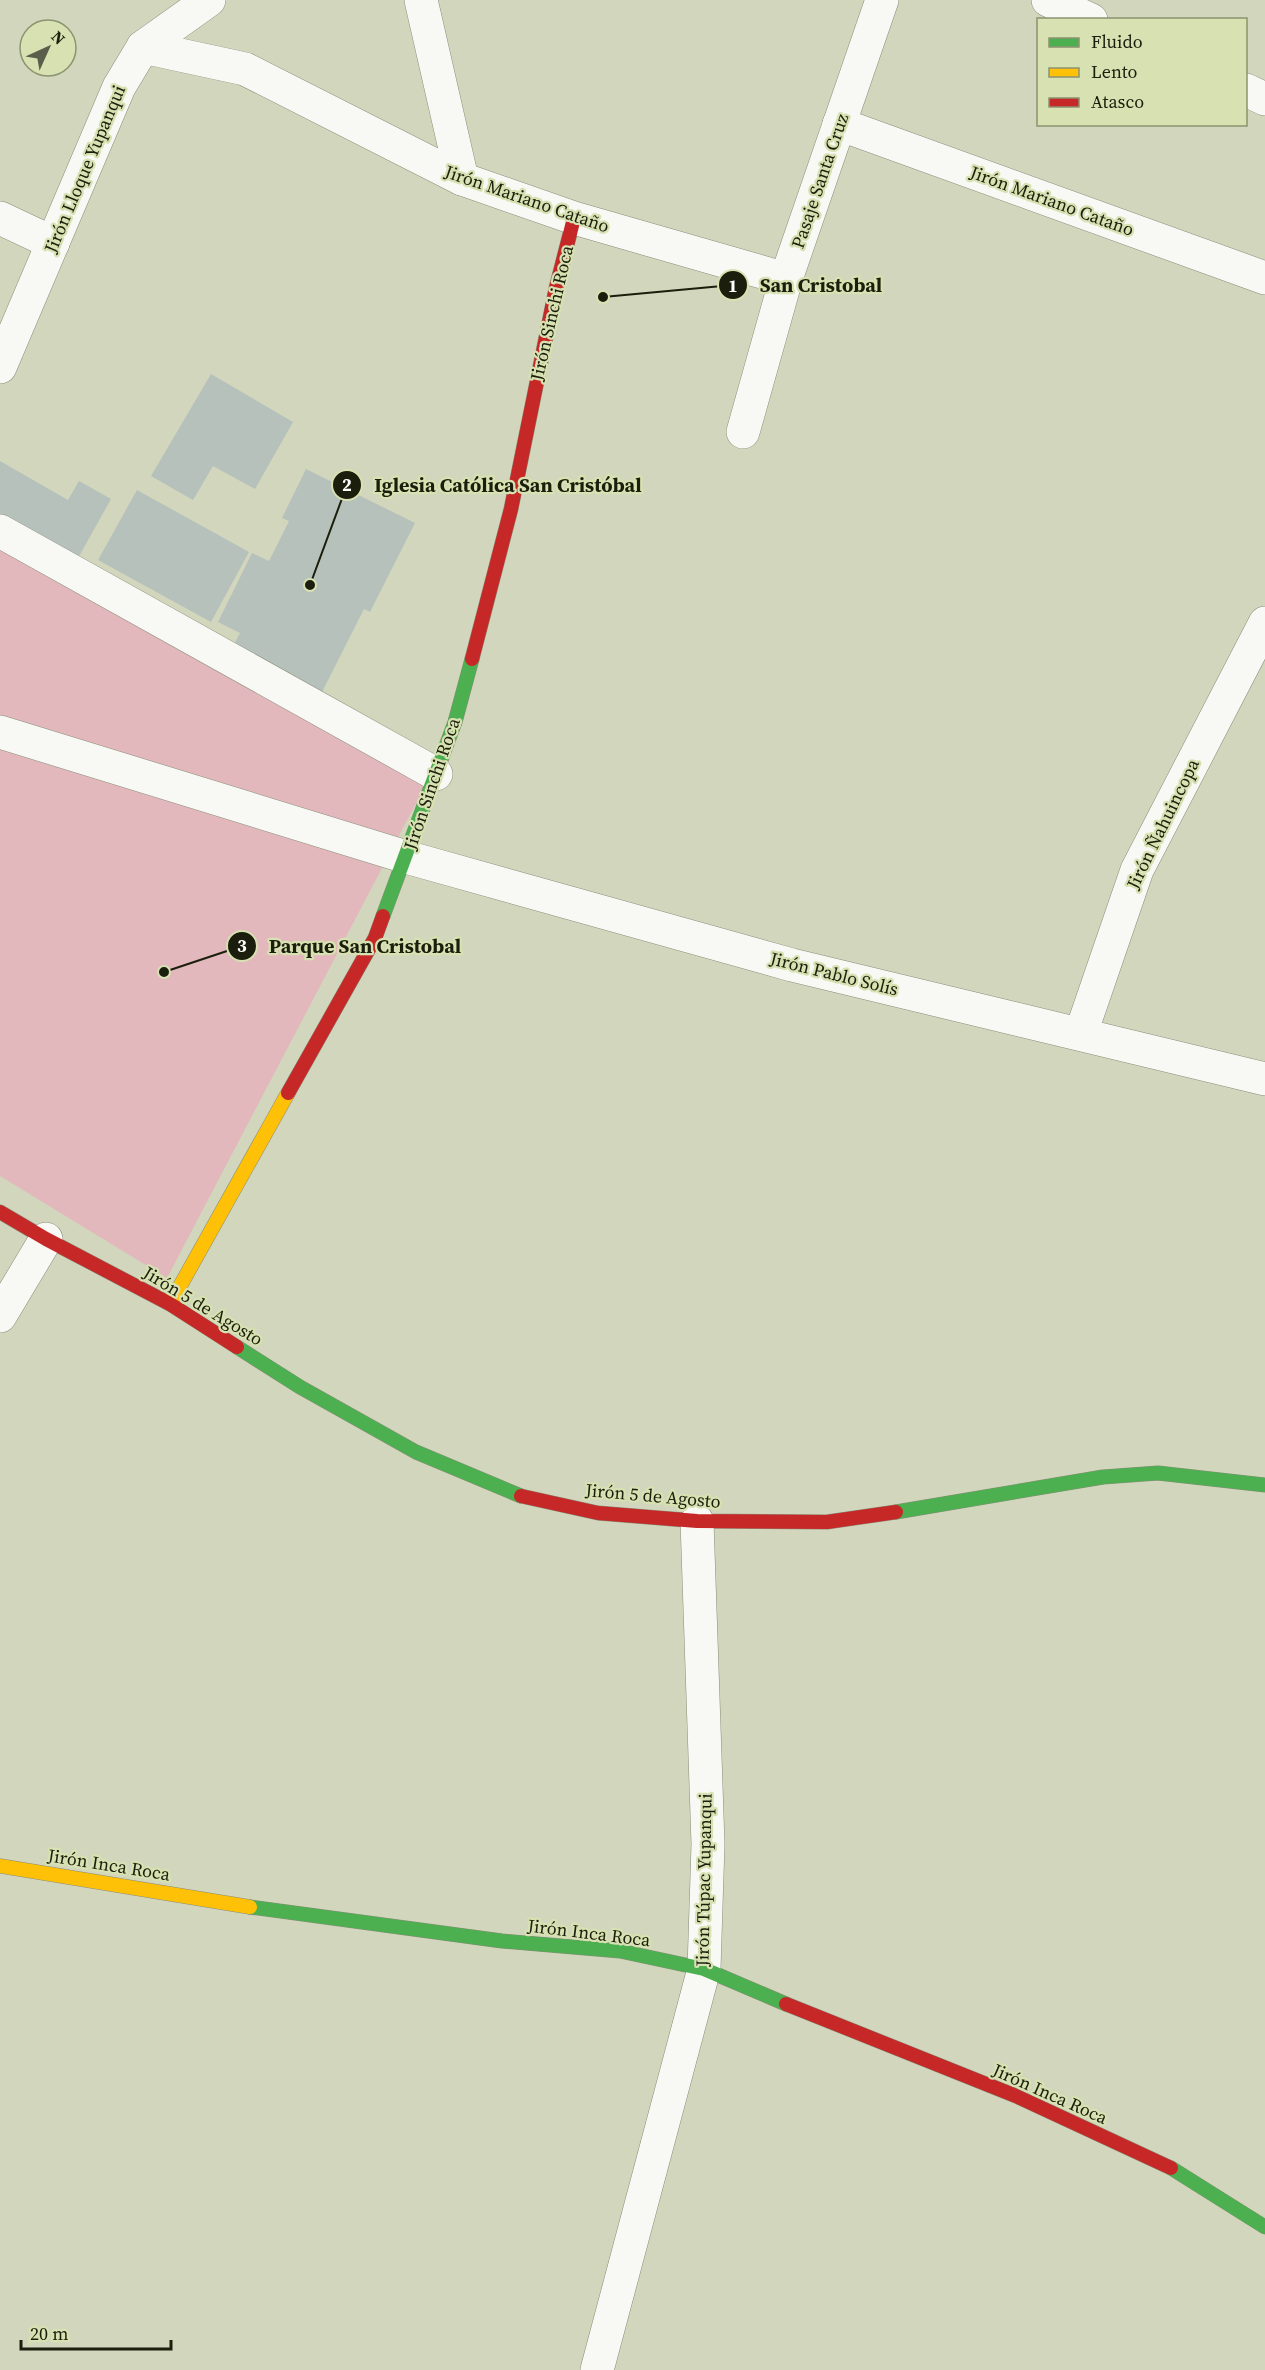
<svg xmlns="http://www.w3.org/2000/svg" width="1265" height="2370" viewBox="0 0 1265 2370" font-family="'Source Serif 4',serif">
	<style>
		.green { fill: #e2b8bc }
		.building { fill: #b6c1bb }
		.lines { fill: none; stroke-linecap: round; stroke-linejoin: round }
		.street-casing { stroke: #8a8d79; stroke-width: 34 }
		.fast-casing { stroke: #8a8d79; stroke-width: 15 }
		.slow-casing { stroke: #8a8d79; stroke-width: 15 }
		.jam-casing { stroke: #8a8d79; stroke-width: 15 }
		.street { stroke: #f8f9f5; stroke-width: 33 }
		.fast { stroke: #4caf50; stroke-width: 14 }
		.slow { stroke: #ffc107; stroke-width: 14 }
		.jam { stroke: #c62828; stroke-width: 14 }
		.labels { text-anchor: middle; stroke-width: 4.5; stroke-linejoin: round; paint-order: stroke }
		.street-label { font-size: 18px; fill: #1b1e0c; stroke: #d7e1b1 }
		.leader { fill: none; stroke: #1b1e0c; stroke-width: 2 }
		.callout-dot { fill: #1b1e0c; stroke: #d7e1b1; stroke-width: 2 }
		.mark-label { font-size: 18px; text-anchor: middle; font-weight: bold; fill: #fff }
		.callout-label { font-size: 20px; text-anchor: middle; font-weight: bold; fill: #1b1e0c; stroke: #d7e1b1; stroke-width: 4.5; stroke-linejoin: round; paint-order: stroke }
	</style>
	<rect width="100%" height="100%" fill="#d1d6bc"/>
	<polygon class="green" points="0,534 435,767 167,1278 0,1176"/>
	<g class="building">
		<polygon points="211,374 293,422 255,489 213,466 193,500 151,476"/>
		<polygon points="0,461 68,500 79,481 111,499 73,567 0,527"/>
		<polygon points="306,469 415,523 370,612 364,609 318,700 229,654 240,633 218,622 252,553 269,561 289,521 282,518"/>
		<polygon points="137,490 249,552 211,622 98,560"/>
	</g>
	<g class="lines">
		<defs>
			<g id="street">
				<polyline points="421,0 462,179"/>
				<polyline points="1048,0 1091,20"/>
				<polyline points="143,47 245,69 462,179 574,218 786,279"/>
				<polyline points="1246,90 1265,99"/>
				<polyline points="839,124 1265,278"/>
				<polyline points="0,218 53,243"/>
				<polyline points="0,367 119,87 143,47 209,0"/>
				<polyline points="743,432 786,279 882,0"/>
				<polyline points="0,531 436,774"/>
				<polyline points="0,732 406,857 792,965 1265,1079"/>
				<polyline points="1081,1033 1137,870 1265,623"/>
				<polyline points="0,1316 46,1239"/>
				<polyline points="597,2370 704,1969 708,1844 697,1521"/>
			</g>
			<g id="fast">
				<polyline points="383,916 455,722 472,659"/>
				<polyline points="237,1347 300,1387 416,1452 521,1496"/>
				<polyline points="896,1512 1103,1477 1158,1473 1265,1485"/>
				<polyline points="250,1907 502,1941 620,1951 704,1969 786,2004"/>
				<polyline points="1171,2168 1265,2227"/>
			</g>
			<g id="slow">
				<polyline points="170,1304 288,1093"/>
				<polyline points="0,1866 250,1907"/>
			</g>
			<g id="jam">
				<polyline points="472,659 511,509 556,288 574,218"/>
				<polyline points="288,1093 375,938 383,916"/>
				<polyline points="0,1212 46,1239 170,1304 237,1347"/>
				<polyline points="521,1496 598,1513 697,1521 827,1522 896,1512"/>
				<polyline points="786,2004 1016,2096 1171,2168"/>
			</g>
		</defs>
		<use href="#street" class="street-casing"/>
		<use href="#fast" class="fast-casing"/>
		<use href="#slow" class="slow-casing"/>
		<use href="#jam" class="jam-casing"/>
		<use href="#street" class="street"/>
		<use href="#fast" class="fast"/>
		<use href="#slow" class="slow"/>
		<use href="#jam" class="jam"/>
	</g>
	<g class="labels">
		<g class="street-label">
			<text transform="translate(85 169) rotate(-67)" y="6">Jirón Lloque Yupanqui</text>
			<text transform="translate(820 181) rotate(-71)" y="6">Pasaje Santa Cruz</text>
			<text transform="translate(527 199) rotate(19)" y="6">Jirón Mariano Cataño</text>
			<text transform="translate(1052 201) rotate(20)" y="6">Jirón Mariano Cataño</text>
			<text transform="translate(552 313) rotate(-77)" y="6">Jirón Sinchi Roca</text>
			<text transform="translate(432 784) rotate(-71)" y="6">Jirón Sinchi Roca</text>
			<text transform="translate(1163 824) rotate(-64)" y="6">Jirón Ñahuincopa</text>
			<text transform="translate(834 974) rotate(14)" y="6">Jirón Pablo Solís</text>
			<text transform="translate(203 1306) rotate(31)" y="6">Jirón 5 de Agosto</text>
			<text transform="translate(653 1496) rotate(5)" y="6">Jirón 5 de Agosto</text>
			<text transform="translate(109 1865) rotate(9)" y="6">Jirón Inca Roca</text>
			<text transform="translate(704 1880) rotate(-89)" y="6">Jirón Túpac Yupanqui</text>
			<text transform="translate(589 1933) rotate(7)" y="6">Jirón Inca Roca</text>
			<text transform="translate(1050 2094) rotate(24)" y="6">Jirón Inca Roca</text>
		</g>
	</g>
	<path class="leader" d="M603 297L733 285M310 585L347 485M164 972L242 946"/>
	<g class="callout-dot">
		<circle cx="603" cy="297" r="6"/>
		<circle cx="310" cy="585" r="6"/>
		<circle cx="164" cy="972" r="6"/>
		<circle cx="733" cy="285" r="15"/>
		<circle cx="347" cy="485" r="15"/>
		<circle cx="242" cy="946" r="15"/>
	</g>
	<g class="mark-label">
		<text x="733" y="292">1</text>
		<text x="347" y="491">2</text>
		<text x="242" y="952">3</text>
	</g>
	<g class="callout-label">
		<text x="821" y="292">San Cristobal</text>
		<text x="508" y="492">Iglesia Católica San Cristóbal</text>
		<text x="365" y="953">Parque San Cristobal</text>
	</g>
	<rect x="1037" y="18" width="210" height="108" fill="#d7e1b1" stroke="#8c936f" stroke-width="1.5"/>
	<rect x="1049" y="38" width="30" height="9" fill="#4caf50" stroke="#8c936f" stroke-width="1.5"/>
	<text x="1091" y="48" font-size="18" fill="#1b1e0c">Fluido</text>
	<rect x="1049" y="68" width="30" height="9" fill="#ffc107" stroke="#8c936f" stroke-width="1.5"/>
	<text x="1091" y="78" font-size="18" fill="#1b1e0c">Lento</text>
	<rect x="1049" y="98" width="30" height="9" fill="#c62828" stroke="#8c936f" stroke-width="1.5"/>
	<text x="1091" y="108" font-size="18" fill="#1b1e0c">Atasco</text>
	<g transform="translate(48 48) rotate(45)"><circle r="28" fill="#d7e1b1" stroke="#8c936f" stroke-width="1.5"/>
	<path d="M0-4.5L10 22L0 15L-10 22Z" fill="#5b5e4a"/>
	<text y="-9" font-size="16" font-weight="bold" text-anchor="middle" fill="#1b1e0c">N</text>
	</g>
	<path d="M21 2340v9h150v-9" fill="none" stroke="#1b1e0c" stroke-width="3"/>
	<text x="30" y="2340" font-size="18" fill="#1b1e0c" stroke="#d7e1b1" stroke-width="4.5" paint-order="stroke">20 m</text>
</svg>
